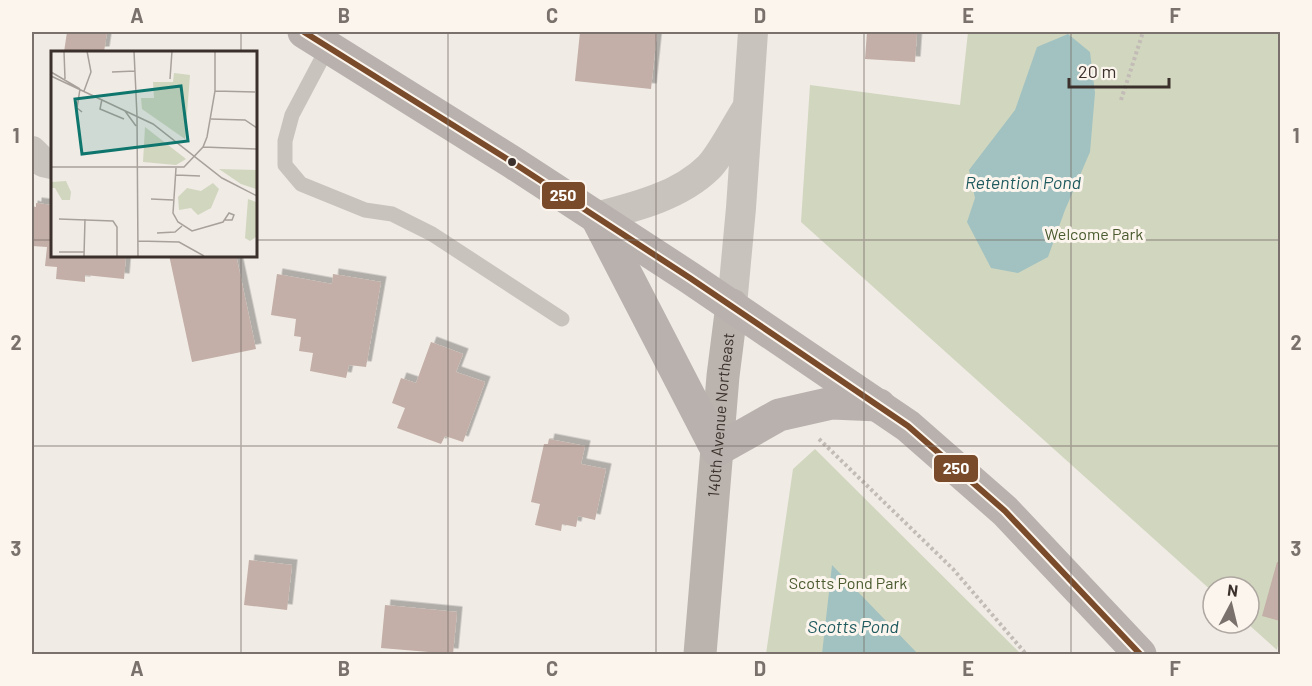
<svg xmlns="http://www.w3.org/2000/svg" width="1312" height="686" viewBox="0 0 1312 686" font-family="Barlow,sans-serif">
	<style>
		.green { fill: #d1d6bf }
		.water { fill: #a1c2c1 }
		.building { fill: #c3afa7; filter: url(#shadow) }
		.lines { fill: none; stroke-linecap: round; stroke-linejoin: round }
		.path { stroke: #c2bbb6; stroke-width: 4; stroke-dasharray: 3 3; stroke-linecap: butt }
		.service { stroke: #c9c3be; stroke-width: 15 }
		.minor { stroke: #c9c3be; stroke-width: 30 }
		.secondary { stroke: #bab3ae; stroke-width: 33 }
		.primary { stroke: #b8b1ad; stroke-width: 33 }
		.bus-1-casing { stroke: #fbf5ee; stroke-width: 10 }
		.bus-1 { stroke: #7a4b2a; stroke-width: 6 }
		.grid { fill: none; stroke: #7a716c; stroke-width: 1.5; stroke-opacity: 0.55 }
		.bus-dot { fill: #3b302b; stroke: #fbf5ee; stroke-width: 2 }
		.labels { text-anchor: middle; stroke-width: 6; stroke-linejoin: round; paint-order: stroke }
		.park-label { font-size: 16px; fill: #4a5a2e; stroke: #fbf5ee }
		.street-label { font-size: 16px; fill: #3b302b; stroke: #fbf5ee }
		.water-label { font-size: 18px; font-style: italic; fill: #1f5a5e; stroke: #fbf5ee }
		.inset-road { fill: none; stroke: #a8a09b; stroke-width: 1.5 }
		.view { fill: #0f766e; fill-opacity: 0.15; stroke: #0f766e; stroke-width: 3 }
		.inset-edge { fill: none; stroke: #3b302b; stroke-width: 3 }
		.line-badge { stroke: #fbf5ee; stroke-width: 2 }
		.badge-label { font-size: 16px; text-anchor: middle; font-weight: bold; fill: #fff }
		.neatline { fill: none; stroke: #7a716c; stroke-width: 2 }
		.grid-label { font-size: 20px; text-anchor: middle; font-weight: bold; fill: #7a716c }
	</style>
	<defs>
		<filter id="shadow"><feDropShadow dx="5.5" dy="-5.5" stdDeviation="0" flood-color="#0004"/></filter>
	</defs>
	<rect width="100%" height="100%" fill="#f0ebe5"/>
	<g class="green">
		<polygon points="968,32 1280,32 1280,634 1277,650 1247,623 1249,623 1249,587 1213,587 1213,592 801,222 810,85 960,105"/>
		<polygon points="815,449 1021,654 766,654 793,469"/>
	</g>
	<g class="water">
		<polygon points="1068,34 1090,52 1095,93 1090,152 1065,210 1048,257 1018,273 991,268 967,222 975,198 969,170 1015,110 1037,47"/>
		<polygon points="832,565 918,654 822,654"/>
	</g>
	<g class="building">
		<polygon points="67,32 107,32 104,52 64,52"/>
		<polygon points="580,32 657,32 651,89 575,81"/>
		<polygon points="867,32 917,32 915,62 865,59"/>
		<polygon points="36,203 52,205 52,255 126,255 124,279 85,275 85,282 56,279 57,267 45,266 47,247 32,246 32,206 36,207"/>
		<polygon points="169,255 236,255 256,349 192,362"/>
		<polygon points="277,274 332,284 333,274 381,282 366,367 349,365 346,378 310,371 313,353 299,351 301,337 294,336 296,319 271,315"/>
		<polygon points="431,342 463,354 456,372 485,382 463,442 445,436 441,444 397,428 405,408 392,403 401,378 416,383"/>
		<polygon points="549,439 585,446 581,464 606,469 595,520 578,516 576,527 562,524 561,531 535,525 540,504 531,502 544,444 548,444"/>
		<polygon points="249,560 292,565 287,610 244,605"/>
		<polygon points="1277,562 1280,563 1280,621 1262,616"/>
		<polygon points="385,605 457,612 453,654 381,648"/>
	</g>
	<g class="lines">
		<g class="path">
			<polyline points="1121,100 1143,32"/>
			<polyline points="819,439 953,569 1026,654"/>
		</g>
		<polyline class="service" points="328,47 292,115 285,141 285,165 301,184 365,210 392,214 432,234 562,319"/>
		<g class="minor">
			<polyline points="32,151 43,162 52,164"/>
			<path d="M 596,217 C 635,207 680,196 709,167 C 721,155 737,123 747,108"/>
			<polyline points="732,305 741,208 753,32"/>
		</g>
		<path class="secondary" id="s1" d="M 700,654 L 723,376 L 732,305"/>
		<g class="primary">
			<polyline points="304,32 512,162 690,278 908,426 1005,511 1140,654"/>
			<polyline points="597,218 717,450 779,415 832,403 879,405"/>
		</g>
		<defs>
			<polyline id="bus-1" points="304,32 512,162 690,278 908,426 1005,511 1140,654"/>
		</defs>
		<use href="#bus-1" class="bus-1-casing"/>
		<use href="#bus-1" class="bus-1"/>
	</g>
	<path class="grid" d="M 241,32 L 241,52M 448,32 L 448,654M 656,32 L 656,654M 864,32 L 864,654M 1071,32 L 1071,654M 32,240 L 52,240M 255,240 L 1280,240M 241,255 L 241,654M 32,446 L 1280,446"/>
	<circle class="bus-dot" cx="512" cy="162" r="5"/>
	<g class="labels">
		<g class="park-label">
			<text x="1094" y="240">Welcome Park</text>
			<text x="848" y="589">Scotts Pond Park</text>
		</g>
		<g class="street-label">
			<text dy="6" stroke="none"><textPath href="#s1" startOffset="240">140th Avenue Northeast</textPath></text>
		</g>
		<g class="water-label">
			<text x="1023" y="189">Retention Pond</text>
			<text x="853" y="633">Scotts Pond</text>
		</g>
	</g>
	<g transform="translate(51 51)">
		<rect width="206" height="206" fill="#f0ebe5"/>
		<path d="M 123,22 L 139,24 L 134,88 L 91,58 L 90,47 L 103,47 L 102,31 L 122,31 ZM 94,76 L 135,108 L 125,114 L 92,111 ZM 168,118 L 205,119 L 205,138 L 190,133 ZM 15,130 L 20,141 L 19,149 L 11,149 L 4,137 L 0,137 L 1,131 ZM 162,132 L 168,138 L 160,157 L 147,164 L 140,157 L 128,159 L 127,146 L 136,137 L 150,140 ZM 197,148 L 205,151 L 205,186 L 199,190 L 194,187 Z" fill="#d1d6bf"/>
		<path class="inset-road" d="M 13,0 L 14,28M 83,0 L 86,65M 0,21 L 29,38M 61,21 L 84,20M 0,25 L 102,73 L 171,127 L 206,145M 119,28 L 121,0M 29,38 L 26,57 L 31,61M 33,40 L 40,21 L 36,0M 164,40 L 204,41M 51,48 L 49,58 L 73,68M 74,60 L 85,75M 86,65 L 87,205M 160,68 L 194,69 L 206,77M 152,96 L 206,98M 0,116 L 133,116 L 152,96 L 156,86 L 164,40 L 164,0M 125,117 L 122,162 L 127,171 L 141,180 L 172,171 L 178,162 L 183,164 L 181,169 L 174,169M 125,124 L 149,125M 100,148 L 122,149M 8,168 L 62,170 L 66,176 L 66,205M 106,182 L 124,181 L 131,175M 87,190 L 128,191 L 153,205M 8,201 L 33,201M 33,205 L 34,168"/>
		<path class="view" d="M 130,35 L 137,90 L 31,103 L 24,48 Z"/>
		<rect width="206" height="206" class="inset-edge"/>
	</g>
	<g class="line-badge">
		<rect x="541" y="181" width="45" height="29" rx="6" fill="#7a4b2a"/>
		<rect x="933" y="454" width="46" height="29" rx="6" fill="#7a4b2a"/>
	</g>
	<g class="badge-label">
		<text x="563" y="201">250</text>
		<text x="956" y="474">250</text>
	</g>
	<rect width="1312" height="686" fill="none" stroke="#fbf5ee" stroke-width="66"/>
	<g transform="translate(1231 605) rotate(7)"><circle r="28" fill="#fbf5ee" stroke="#aea6a0" stroke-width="1.5"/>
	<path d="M0-4.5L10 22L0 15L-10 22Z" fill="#7a716c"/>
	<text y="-9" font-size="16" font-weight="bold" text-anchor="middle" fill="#3b302b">N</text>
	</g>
	<path d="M1069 78v9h100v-9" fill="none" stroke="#3b302b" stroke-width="3"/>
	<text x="1078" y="78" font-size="18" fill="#3b302b" stroke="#fbf5ee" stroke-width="4.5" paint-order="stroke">20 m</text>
	<rect x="33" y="33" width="1246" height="620" class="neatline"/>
	<g class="grid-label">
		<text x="137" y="23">A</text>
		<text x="344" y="23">B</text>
		<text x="552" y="23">C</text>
		<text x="760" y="23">D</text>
		<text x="968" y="23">E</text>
		<text x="1175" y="23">F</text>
		<text x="16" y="143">1</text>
		<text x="1296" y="143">1</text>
		<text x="16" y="350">2</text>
		<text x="1296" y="350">2</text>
		<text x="16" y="556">3</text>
		<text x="1296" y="556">3</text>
		<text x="137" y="676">A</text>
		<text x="344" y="676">B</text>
		<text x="552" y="676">C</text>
		<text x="760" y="676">D</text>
		<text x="968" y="676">E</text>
		<text x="1175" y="676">F</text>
	</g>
</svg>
